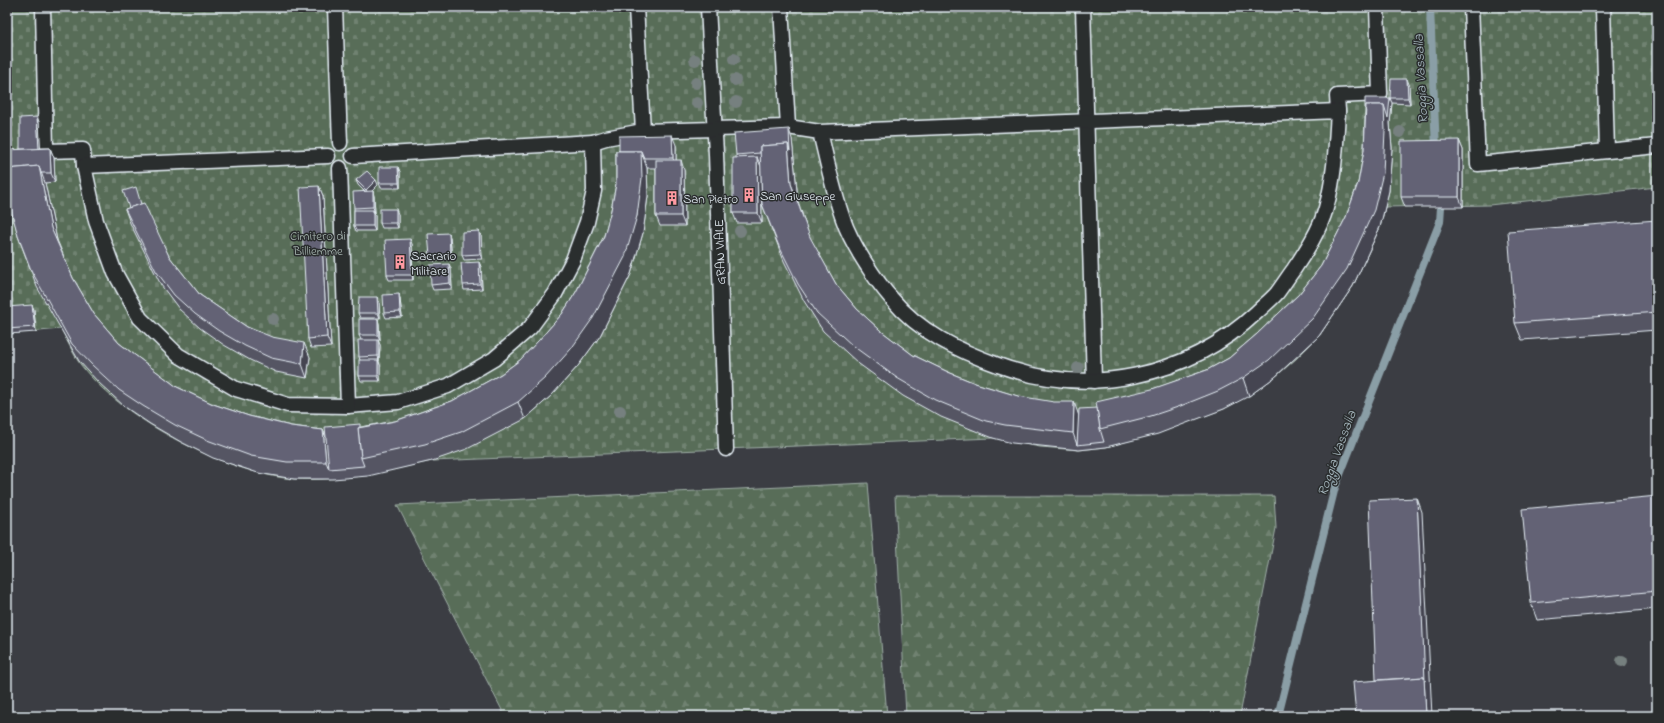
<svg xmlns="http://www.w3.org/2000/svg" width="1664" height="723" viewBox="0 0 1664 723" font-family="'Indie Flower',sans-serif">
	<style>
		.forest { fill: url(#forest-firs); stroke: #a0afa8 }
		.cemetery { fill: url(#cemetery-stones); stroke: #a0afa8 }
		.lines { fill: none; stroke-linecap: round; stroke-linejoin: round }
		.stream { stroke: #8a9ea6; stroke-width: 8 }
		.service-casing { stroke: #e8f1f8; stroke-width: 17 }
		.service { stroke: #2a2d2e; stroke-width: 14 }
		.tree { fill: #76807f }
		.wall { fill: #555464; stroke: #e8f1f8 }
		.shaded-wall { fill: #454551; stroke: #e8f1f8 }
		.building { fill: #636274; stroke: #e8f1f8 }
		.labels { text-anchor: middle; stroke-width: 3; stroke-linejoin: round; paint-order: stroke }
		.poi-label { font-size: 13px; fill: #e8f1f8; stroke: #2a2d2e; text-anchor: start }
		.park-label { font-size: 13px; fill: #a7b6b0; stroke: #2a2d2e }
		.street-label { font-size: 13px; fill: #e8f1f8; stroke: #2a2d2e }
		.water-label { font-size: 14px; font-style: italic; fill: #a9bac1; stroke: #2a2d2e }
	</style>
	<defs>
		<pattern id="forest-firs" width="22" height="20" patternUnits="userSpaceOnUse"><rect width="22" height="20" fill="#586d58"/><path d="M5 1l3.5 6h-7zM16 11l3.5 6h-7z" fill="#708271"/></pattern>
		<pattern id="cemetery-stones" width="16" height="16" patternUnits="userSpaceOnUse"><rect width="16" height="16" fill="#586d58"/><path d="M2 7V4a2 2 0 0 1 4 0v3zM10 15v-3a2 2 0 0 1 4 0v3z" fill="#708271"/></pattern>
	</defs>
	<rect width="100%" height="100%" fill="#3b3d43"/>
	<filter id="ink" filterUnits="userSpaceOnUse"><feTurbulence type="fractalNoise" baseFrequency=".025" numOctaves="2"/><feDisplacementMap in="SourceGraphic" scale="8" xChannelSelector="R" yChannelSelector="G"/><feConvolveMatrix kernelMatrix="1 2 1 2 8 2 1 2 1" color-interpolation-filters="sRGB"/></filter>
	<g filter="url(#ink)">
		<g class="forest">
			<polygon points="868,483 887,716 505,716 397,505"/>
			<polygon points="895,496 1274,496 1276,528 1240,715 906,716"/>
		</g>
		<path class="cemetery" d="M 7,7 L 1657,7 L 1657,187 L 1489,205 L 1385,207 L 1380,227 L 1353,286 L 1319,336 L 1296,359 L 1275,377 L 1224,409 L 1158,433 L 1106,447 L 1079,450 L 1040,447 L 993,438 L 432,461 C 386,471 341,482 294,479 C 226,474 117,417 78,361 C 72,351 66,339 61,329 L 7,334 Z"/>
		<g class="lines">
			<g class="stream">
				<polyline points="1430,7 1436,150"/>
				<polyline points="1278,716 1335,487 1440,222 1441,207"/>
			</g>
			<defs>
				<g id="service">
					<polyline points="43,7 46,151 83,150 84,166"/>
					<polyline points="335,7 340,143"/>
					<polyline points="636,7 643,131"/>
					<polyline points="708,7 716,154 726,449"/>
					<polyline points="781,7 788,127"/>
					<polyline points="1083,7 1094,381"/>
					<polyline points="1471,7 1478,164 1657,146"/>
					<polyline points="1603,7 1607,151"/>
					<polyline points="1338,111 1337,96 1380,94 1377,7"/>
					<path d="M 593,142 L 606,138 L 643,131 L 788,127 L 820,132 C 827,161 833,191 843,219 C 851,243 875,280 892,299 C 919,332 959,351 998,365 C 1088,398 1187,378 1257,312 C 1263,306 1271,300 1277,293 C 1283,285 1288,277 1294,269 C 1306,251 1320,230 1326,208 C 1335,176 1336,144 1338,111 L 820,132"/>
					<polyline points="328,156 84,166 96,221 115,273 140,318 178,355 236,389 288,405 348,406 398,402 448,386 494,359 530,328 555,294 573,260 587,222 594,191 593,142 353,156"/>
					<polyline points="340,168 348,406"/>
				</g>
			</defs>
			<use href="#service" class="service-casing"/>
			<use href="#service" class="service"/>
		</g>
		<g class="tree">
			<circle cx="734" cy="59" r="6"/>
			<circle cx="695" cy="60" r="6"/>
			<circle cx="735" cy="80" r="6"/>
			<circle cx="696" cy="83" r="6"/>
			<circle cx="736" cy="102" r="6"/>
			<circle cx="697" cy="103" r="6"/>
			<circle cx="1400" cy="132" r="6"/>
			<circle cx="740" cy="231" r="6"/>
			<circle cx="273" cy="319" r="6"/>
			<circle cx="1078" cy="368" r="6"/>
			<circle cx="620" cy="411" r="6"/>
			<circle cx="1622" cy="661" r="6"/>
		</g>
		<g class="wall">
			<polygon points="1409,84 1410,104 1392,103 1390,123 1392,148 1389,191 1380,227 1353,286 1319,336 1275,377 1249,396 1224,409 1184,424 1158,434 1106,447 1079,450 1012,443 993,438 941,417 903,396 859,364 823,331 804,301 784,261 762,204 761,171 762,223 737,223 733,213 736,157 736,155 792,139 798,201 810,238 836,284 857,309 880,330 913,355 948,372 975,383 1079,415 1207,370 1229,358 1257,334 1299,294 1321,266 1346,217 1358,183 1364,150 1365,119 1365,117"/>
			<polygon points="37,117 39,122 40,148 50,148 54,158 55,182 45,183 57,240 73,278 94,314 119,343 177,387 213,404 249,416 291,426 323,430 326,438 361,427 395,421 452,401 501,374 520,360 539,340 562,314 576,292 604,236 611,210 616,184 616,151 676,145 676,160 684,170 685,226 660,226 656,216 656,168 647,168 648,196 643,233 631,274 600,336 578,366 552,395 525,419 467,449 432,461 368,476 333,479 294,479 258,473 213,458 181,442 150,424 125,407 98,382 79,361 37,287 18,236 11,207 9,238 7,245 7,169 20,149"/>
			<polygon points="1459,140 1463,150 1463,207 1405,207 1401,197"/>
			<polygon points="398,167 400,172 400,188 381,188 379,183"/>
			<polygon points="356,180 378,185 371,191 374,196 375,213 374,213 375,215 375,231 356,231 354,226 354,208 364,191 358,185"/>
			<polygon points="319,186 323,196 331,347 311,348 308,339"/>
			<polygon points="142,204 169,256 200,295 247,327 310,357 307,378 276,372 250,360 224,345 200,328 179,309 161,285 130,223 125,209"/>
			<polygon points="398,214 398,228 382,228 380,223"/>
			<polygon points="1657,220 1657,330 1522,340 1515,323"/>
			<polygon points="449,233 450,238 452,259 432,261 430,256"/>
			<polygon points="481,236 482,259 464,260 462,255"/>
			<polygon points="412,244 413,280 389,280 387,275"/>
			<polygon points="479,262 481,267 482,289 464,290 463,285"/>
			<polygon points="449,264 451,269 452,289 433,290 431,285"/>
			<polygon points="399,294 400,299 402,317 386,318 384,313"/>
			<polygon points="377,297 379,302 380,318 360,318 358,313"/>
			<polygon points="32,305 34,310 36,332 9,334 7,329"/>
			<polygon points="378,319 379,324 380,340 378,340 380,345 379,361 380,365 380,381 361,381 359,376 360,360 359,357 361,340 359,335"/>
			<polygon points="1657,496 1657,609 1537,620 1531,603"/>
		</g>
		<g class="shaded-wall">
			<polygon points="1407,79 1409,84 1410,104 1408,98"/>
			<polygon points="1390,98 1392,103 1390,123 1392,148 1389,191 1380,227 1353,286 1319,336 1275,377 1249,396 1243,378 1313,318 1384,105"/>
			<polygon points="37,117 39,122 41,158 39,153"/>
			<polygon points="789,129 792,139 798,201 791,184 788,144"/>
			<polygon points="672,135 676,145 676,168 673,158"/>
			<polygon points="1459,140 1463,150 1463,207 1459,197"/>
			<polygon points="50,148 54,158 55,182 51,173"/>
			<polygon points="641,151 647,168 648,196 643,233 631,274 600,336 578,366 552,395 525,419 518,402 637,216"/>
			<polygon points="757,157 761,167 762,223 758,213"/>
			<polygon points="681,160 684,170 685,226 681,216"/>
			<polygon points="39,166 45,183 58,245 51,228"/>
			<polygon points="398,167 400,172 400,188 399,183"/>
			<polygon points="7,175 12,188 9,238 7,245"/>
			<polygon points="376,180 378,185 368,195 366,190"/>
			<polygon points="319,186 323,196 331,347 327,337"/>
			<polygon points="373,191 374,196 375,213 373,207"/>
			<polygon points="396,209 398,214 398,228 396,223"/>
			<polygon points="373,210 375,215 375,231 373,226"/>
			<polygon points="479,231 481,236 482,259 480,254"/>
			<polygon points="449,233 450,238 452,259 450,254"/>
			<polygon points="410,239 412,244 413,280 412,275"/>
			<polygon points="479,262 481,267 482,289 480,284"/>
			<polygon points="449,264 451,269 452,289 450,283"/>
			<polygon points="399,294 400,299 402,317 400,312"/>
			<polygon points="377,297 379,302 380,318 378,313"/>
			<polygon points="32,305 34,310 36,332 35,327"/>
			<polygon points="378,319 379,324 380,340 378,335"/>
			<polygon points="378,340 380,345 379,361 378,356"/>
			<polygon points="304,343 310,357 307,378 302,364"/>
			<polygon points="378,360 380,365 380,381 378,376"/>
			<polygon points="1074,402 1080,419 1077,445 1073,433"/>
			<polygon points="323,430 330,448 329,469 326,462"/>
			<polygon points="1417,498 1422,512 1432,716 1426,716 1424,677"/>
		</g>
		<g class="building">
			<polygon points="1391,79 1407,79 1408,98 1390,98"/>
			<polygon points="1365,98 1390,98 1388,118 1384,105 1366,105 1365,117"/>
			<polygon points="1366,105 1384,105 1385,131 1383,173 1374,210 1347,269 1313,318 1269,360 1243,378 1218,391 1178,407 1151,416 1100,429 1096,402 1152,389 1207,370 1229,358 1257,334 1299,294 1321,266 1346,217 1358,183 1364,150"/>
			<polygon points="37,117 39,149 20,149 20,118"/>
			<polygon points="789,129 790,151 788,144 760,146 760,153 736,155 734,133"/>
			<polygon points="672,135 673,158 644,158 641,151 619,151 619,136"/>
			<polygon points="1459,140 1459,197 1401,197 1401,141"/>
			<polygon points="788,144 791,184 810,237 836,284 857,309 880,330 913,355 948,372 975,383 1018,396 1054,402 1074,402 1073,433 1005,425 986,421 935,400 897,378 853,346 817,313 798,284 778,244 762,204 760,146"/>
			<polygon points="50,148 51,173 41,173 39,166 7,169 7,150"/>
			<polygon points="616,151 641,151 642,178 637,216 625,257 593,318 571,349 545,378 518,402 461,432 425,444 361,458 358,428 395,421 452,401 501,374 520,360 539,340 562,314 576,292 604,236 611,210 616,184"/>
			<polygon points="757,157 758,213 733,213 733,158"/>
			<rect x="656" y="160" width="25" height="56"/>
			<polygon points="39,166 51,228 73,278 94,314 119,343 177,387 213,404 249,416 291,426 323,430 326,462 287,462 251,456 207,440 175,425 143,406 119,390 92,365 72,344 31,270 18,236 10,206 7,182 7,169"/>
			<polygon points="379,167 398,167 399,183 379,183"/>
			<polygon points="367,171 376,180 366,190 356,180"/>
			<polygon points="319,186 327,337 308,339 300,187"/>
			<polygon points="136,187 141,204 129,208 123,191"/>
			<polygon points="373,191 373,207 354,208 353,192"/>
			<polygon points="144,203 169,256 200,295 247,327 272,337 304,343 302,364 271,358 245,346 219,331 195,314 174,295 156,271 125,209"/>
			<rect x="380" y="209" width="16" height="14"/>
			<rect x="354" y="210" width="19" height="16"/>
			<polygon points="1657,220 1657,312 1515,323 1508,231"/>
			<polygon points="479,231 480,254 462,255 462,232"/>
			<polygon points="449,233 450,254 430,256 428,234"/>
			<polygon points="410,239 412,275 387,275 385,240"/>
			<polygon points="479,262 480,284 463,285 461,263"/>
			<polygon points="449,264 450,283 431,285 430,265"/>
			<polygon points="399,294 400,312 384,313 383,295"/>
			<polygon points="359,297 377,297 378,313 358,313"/>
			<polygon points="32,305 35,327 7,329 7,307"/>
			<rect x="359" y="319" width="19" height="16"/>
			<polygon points="358,340 378,340 378,356 359,357"/>
			<rect x="359" y="360" width="19" height="16"/>
			<polygon points="1097,408 1100,429 1104,442 1077,445 1079,409"/>
			<polygon points="360,424 360,427 358,428 361,458 364,466 329,469 325,427"/>
			<polygon points="1657,496 1657,591 1531,603 1522,509"/>
			<polygon points="1417,498 1425,681 1424,677 1376,680 1369,500"/>
			<polygon points="1424,677 1426,716 1356,716 1353,682"/>
		</g>
	</g>
	<defs>
		<symbol id="building-bare" viewBox="-9 -9 18 18"><path d="M-4-6H4V6H1V3H-1V6H-4ZM-2.5-4.3h1.7v1.8h-1.7ZM.8-4.3h1.7v1.8H.8ZM-2.5-1h1.7V.8h-1.7ZM.8-1h1.7V.8H.8Z" fill="#ff9aa2" stroke="#2a2d2e" stroke-width="2.5" paint-order="stroke"/></symbol>
	</defs>
	<g fill-rule="evenodd">
		<use href="#building-bare" x="739" y="185" width="20" height="20"/>
		<use href="#building-bare" x="662" y="188" width="20" height="20"/>
		<use href="#building-bare" x="390" y="252" width="20" height="20"/>
	</g>
	<g class="labels">
		<g class="poi-label">
			<text x="760" y="200">San Giuseppe</text>
			<text x="683" y="203">San Pietro</text>
			<text x="411" y="260">Sacrario<tspan x="411" dy="15">Militare</tspan></text>
		</g>
		<g class="park-label">
			<text x="318" y="240">Cimitero di<tspan x="318" dy="15">Billiemme</tspan></text>
		</g>
		<g class="street-label">
			<text transform="translate(719 252) rotate(-92)" y="5">GRAN VIALE</text>
		</g>
		<g class="water-label">
			<text transform="translate(1420 79) rotate(-93)" y="5">Roggia Vassalla</text>
			<text transform="translate(1336 453) rotate(-70)" y="5">Roggia Vassalla</text>
		</g>
	</g>
	<rect width="1664" height="723" fill="none" stroke="#2a2d2e" stroke-width="24"/>
	<rect x="12" y="12" width="1640" height="699" fill="none" stroke="#e8f1f8" stroke-width="1.5" filter="url(#ink)"/>
</svg>
